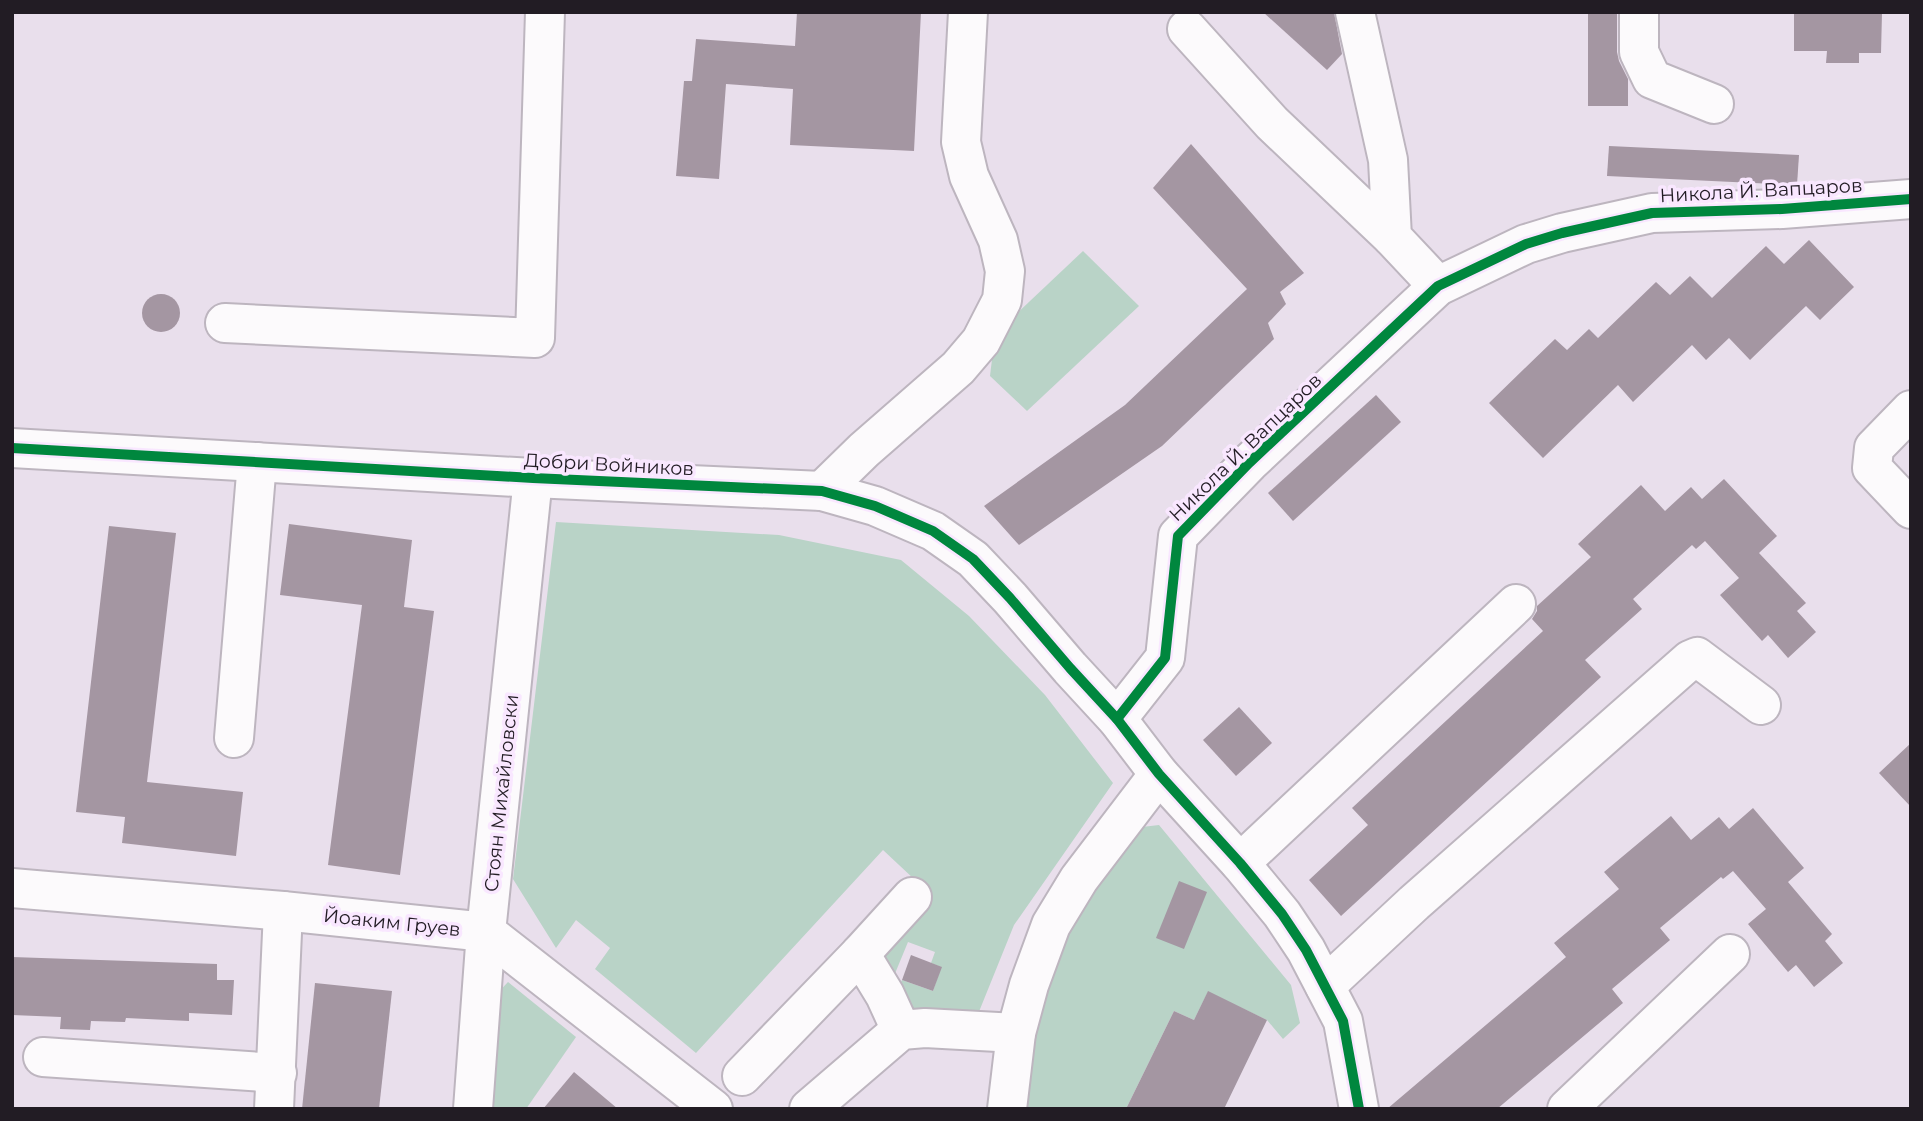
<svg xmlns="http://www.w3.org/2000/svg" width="1923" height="1121" viewBox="0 0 1923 1121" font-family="Montserrat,sans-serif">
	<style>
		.green { fill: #b9d3c7 }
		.building { fill: #a496a2 }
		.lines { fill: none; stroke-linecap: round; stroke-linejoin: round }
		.minor-casing { stroke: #bdb5bf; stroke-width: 42 }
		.minor { stroke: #fcfafc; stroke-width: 38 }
		.cycleway-casing { stroke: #f9e7ff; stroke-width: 15 }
		.cycleway { stroke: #00873e; stroke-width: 10 }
		.labels { text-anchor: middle; stroke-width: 7; stroke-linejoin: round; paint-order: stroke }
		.street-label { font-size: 19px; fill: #221c24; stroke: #f9e7ff }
	</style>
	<rect width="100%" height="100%" fill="#e9dfec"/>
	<g class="green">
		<polygon points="1083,251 1139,306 1027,411 990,376 995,334"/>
		<polygon points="556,522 779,535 901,560 969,616 1045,695 1113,783 1014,925 974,1024 903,1016 894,995 902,980 933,991 941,967 931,963 935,952 908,942 889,988 876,959 930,894 883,850 696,1053 595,969 610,948 576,920 556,948 513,879"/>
		<polygon points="1159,825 1291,985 1300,1023 1283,1039 1267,1020 1208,992 1194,1020 1174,1011 1126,1109 1019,1109 1044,985 1084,900 1142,827"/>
		<polygon points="508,982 576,1037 526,1109 480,1109 493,998"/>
	</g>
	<g class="building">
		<polygon points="797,12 921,12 914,151 790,145 793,89 726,84 719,179 676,176 684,81 692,81 696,39 795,46"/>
		<polygon points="1263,12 1334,12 1342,54 1327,70"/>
		<polygon points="1588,12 1617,12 1617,52 1619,61 1628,79 1628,106 1588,106"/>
		<polygon points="1794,13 1882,13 1881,53 1859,53 1859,63 1826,63 1827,51 1794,51"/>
		<polygon points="1191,144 1304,273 1280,292 1286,304 1268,323 1274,339 1162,446 1019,545 984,506 1125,405 1247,289 1153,188"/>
		<polygon points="1609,146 1799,155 1797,185 1607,176"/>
		<polygon points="1809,240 1854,287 1820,320 1806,306 1750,360 1729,338 1706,360 1692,345 1633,402 1618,385 1543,458 1489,403 1555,339 1567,350 1589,329 1598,338 1656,282 1670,295 1690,276 1712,298 1766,246 1784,264"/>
		<circle cx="161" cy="313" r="19"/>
		<polygon points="1376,395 1401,422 1293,521 1268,493"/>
		<polygon points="1724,479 1777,536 1759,553 1806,603 1797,611 1816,632 1788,658 1768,635 1762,641 1720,595 1739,578 1705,541 1696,549 1692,545 1633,599 1642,609 1585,660 1601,677 1341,916 1309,880 1368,825 1352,808 1543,631 1532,619 1537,611 1537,606 1591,557 1578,544 1641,485 1665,511 1691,487 1702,499"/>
		<polygon points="289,524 412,540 404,607 434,611 400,875 328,865 362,605 280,595"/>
		<polygon points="109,526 176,533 147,782 243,792 236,856 122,843 125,817 76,812"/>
		<polygon points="1239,707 1272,743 1236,776 1203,740"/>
		<polygon points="1911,743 1911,807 1879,773"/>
		<polygon points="1753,808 1804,868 1788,882 1832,934 1825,941 1843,963 1814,987 1796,965 1788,972 1748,924 1766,909 1733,871 1723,879 1721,877 1660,928 1670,940 1612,989 1623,1003 1497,1109 1387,1109 1566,957 1554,943 1619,889 1604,872 1671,816 1691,840 1719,817 1729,829"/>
		<polygon points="1179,881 1207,892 1184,949 1156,938"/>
		<polygon points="911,955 942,967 933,991 902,980"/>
		<polygon points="12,957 217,964 217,980 234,980 232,1015 189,1013 189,1021 126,1018 125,1022 91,1021 90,1030 60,1029 61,1017 12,1015"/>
		<polygon points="315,983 392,991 379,1109 302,1109"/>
		<polygon points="1208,991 1267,1020 1224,1109 1126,1109 1174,1011 1194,1020"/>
		<polygon points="574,1072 618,1109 543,1109"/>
	</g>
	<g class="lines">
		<defs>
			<g id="minor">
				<polyline points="1355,12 1388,160 1392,237 1438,286"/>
				<polyline points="1639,12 1639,52 1652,79 1714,104"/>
				<polyline points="1187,29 1272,123 1392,237"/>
				<polyline points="225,323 535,338 545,12"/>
				<polyline points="1911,410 1874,448 1872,468 1911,509"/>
				<polyline points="12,448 533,478 822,491 875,506 933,531 973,559 1010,598 1070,668 1117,719 1159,774 1240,863 1282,914 1306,950 1343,1021 1359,1109"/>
				<polyline points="822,491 864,450 958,368 981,341 1002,300 1005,271 998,240 969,176 961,142 968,12"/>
				<polyline points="1117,719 1165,658 1178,536 1249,463 1438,286 1526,244 1562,233 1652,213 1782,209 1911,199"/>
				<polyline points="234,738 257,462"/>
				<polyline points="1240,863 1516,604"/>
				<polyline points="12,888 283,911 486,932 713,1109"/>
				<polyline points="860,954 912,897"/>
				<polyline points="1325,986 1414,903 1690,660 1697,657 1761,705"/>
				<polyline points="43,1057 277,1073"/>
				<polyline points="742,1076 860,954 885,995 901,1030"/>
				<polyline points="274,1109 283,911"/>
				<polyline points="473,1109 486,932 533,478"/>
				<polyline points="809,1109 901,1030 925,1028 1016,1033"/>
				<polyline points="1007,1109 1016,1033 1029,985 1051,925 1079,879 1159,774"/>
				<polyline points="1567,1109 1730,954"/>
			</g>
		</defs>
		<use href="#minor" class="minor-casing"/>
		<use href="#minor" class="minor"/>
		<defs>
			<g id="cycleway">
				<polyline points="12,448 533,478 822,491 875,506 933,531 973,559 1010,598 1070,668 1117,719 1159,774 1240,863 1282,914 1306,950 1343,1021 1359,1109"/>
				<polyline points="1117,719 1165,658 1178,536 1249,463 1438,286 1526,244 1562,233 1652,213 1782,209 1911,199"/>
			</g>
		</defs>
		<use href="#cycleway" class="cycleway-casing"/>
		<use href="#cycleway" class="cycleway"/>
	</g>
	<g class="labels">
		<g class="street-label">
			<text transform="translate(1761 190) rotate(-3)" y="7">Никола Й. Вапцаров</text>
			<text transform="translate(1245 447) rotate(-44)" y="7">Никола Й. Вапцаров</text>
			<text transform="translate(609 464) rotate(3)" y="7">Добри Войников</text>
			<text transform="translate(501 793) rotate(-84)" y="7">Стоян Михайловски</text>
			<text transform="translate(392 922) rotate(6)" y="7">Йоаким Груев</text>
		</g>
	</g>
	<rect width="1923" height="1121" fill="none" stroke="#221c24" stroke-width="28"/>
</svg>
